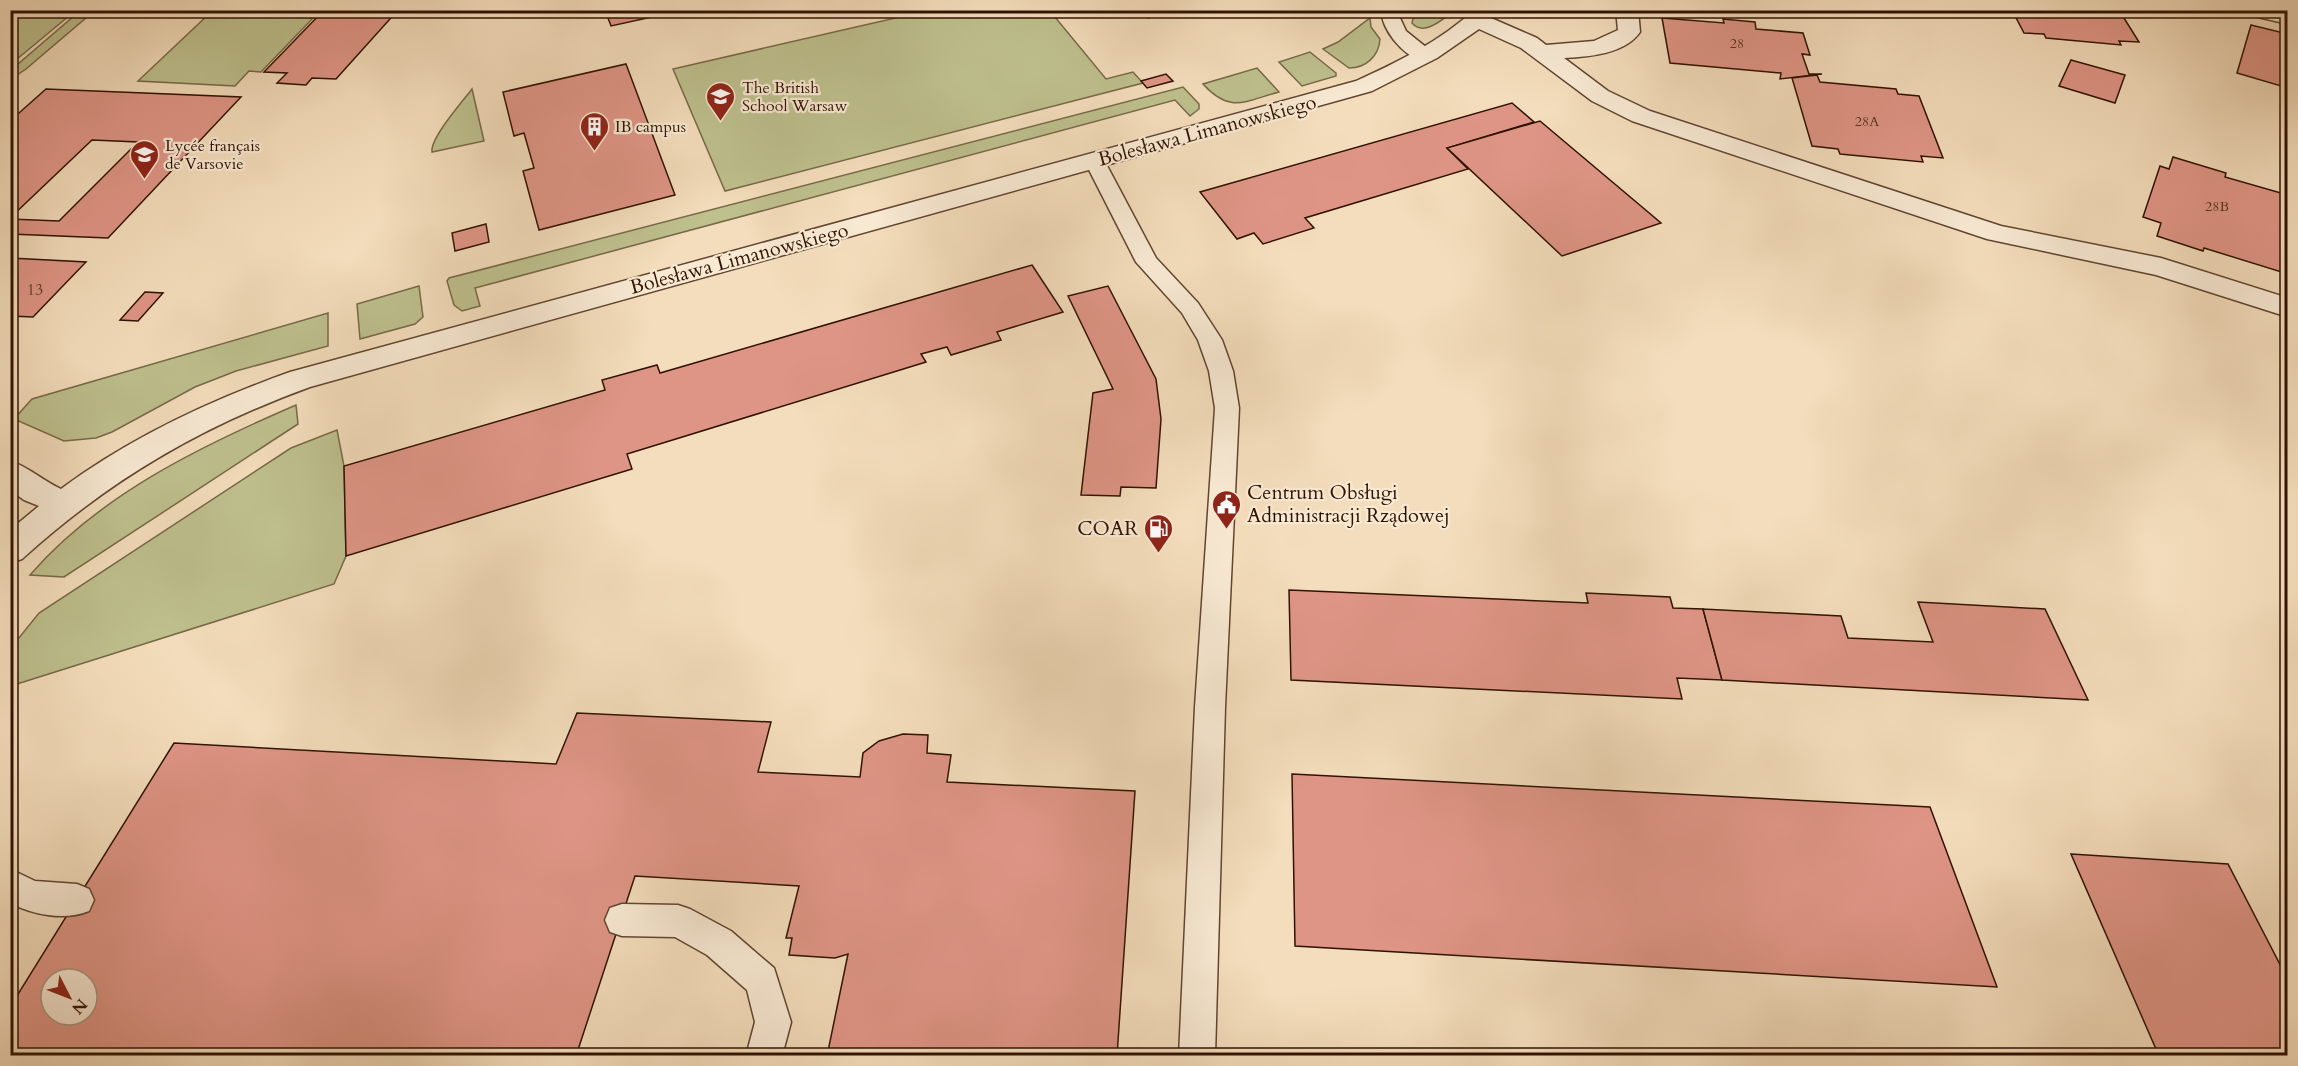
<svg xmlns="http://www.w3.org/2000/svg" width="2298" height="1066" viewBox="0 0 2298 1066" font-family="Cardo,serif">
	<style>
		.green { fill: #bec08e; stroke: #776948; stroke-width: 1.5 }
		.building { fill: #df9586; stroke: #301201; stroke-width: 1.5; fill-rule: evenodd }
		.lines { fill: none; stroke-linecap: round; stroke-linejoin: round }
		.lane-casing { stroke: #614530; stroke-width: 3 }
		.street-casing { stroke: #614530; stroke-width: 3 }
		.lane { fill: #f8e9d3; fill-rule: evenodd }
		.street { fill: #f8e9d3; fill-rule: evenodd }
		.labels { text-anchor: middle; stroke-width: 4.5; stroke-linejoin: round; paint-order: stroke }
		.far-number-label { font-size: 14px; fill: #5c3322 }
		.far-poi-label { font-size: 16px; fill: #301201; stroke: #f8e9d3; text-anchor: start }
		.number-label { font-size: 16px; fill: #5c3322 }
		.street-label { font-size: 20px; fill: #301201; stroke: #f8e9d3 }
		.poi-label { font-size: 20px; fill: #301201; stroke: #f8e9d3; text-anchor: start }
	</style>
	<rect width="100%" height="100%" fill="#f4ddbc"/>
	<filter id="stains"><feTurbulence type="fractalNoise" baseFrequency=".00333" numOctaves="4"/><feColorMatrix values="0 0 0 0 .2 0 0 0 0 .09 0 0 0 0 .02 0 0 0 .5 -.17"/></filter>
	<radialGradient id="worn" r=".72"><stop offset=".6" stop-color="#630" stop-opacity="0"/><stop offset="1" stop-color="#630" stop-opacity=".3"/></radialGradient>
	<g class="green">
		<polygon points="11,10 75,10 75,11 11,64"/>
		<polygon points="81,10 94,11 26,69 11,79 11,70"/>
		<path d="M 1420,10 L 1454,10 L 1454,11 C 1443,19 1424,37 1412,23 L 1414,15 Z"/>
		<polygon points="1050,11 1106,79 1133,72 1143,83 725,191 673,69 926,11"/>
		<polygon points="210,13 313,18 261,72 249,71 235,86 138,81"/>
		<path d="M 1370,18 L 1371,27 L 1380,39 C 1379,56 1366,68 1349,68 L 1323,49 L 1338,42 Z"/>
		<polygon points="1310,52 1336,73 1336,76 1302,86 1279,62"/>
		<path d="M 1257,68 L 1279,92 C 1245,101 1230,114 1203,84 Z"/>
		<polygon points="1183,87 1199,104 1199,109 1190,116 1175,100 475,288 480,306 462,311 454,305 447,281 449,278"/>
		<path d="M 472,89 L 484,141 L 432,152 C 430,138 463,101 472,89 Z"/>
		<polygon points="419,286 423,317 415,324 360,339 357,304"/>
		<polygon points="328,313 328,346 236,371 195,387 112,432 96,438 64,441 14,419 32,399"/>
		<path d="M 296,405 L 298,424 L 64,577 L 30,575 C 99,495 201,446 296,405 Z"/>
		<polygon points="337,430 344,466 346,556 334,584 17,684 11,684 10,649 39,613 291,448"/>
	</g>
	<g class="building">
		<polygon points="324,10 398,10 336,79 312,78 306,85 277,83 287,73 264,72"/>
		<polygon points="605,10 684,10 611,26"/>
		<polygon points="1145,10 1181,10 1148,18 1147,17 1150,16"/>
		<polygon points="2012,10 2119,10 2139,42 2119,41 2121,45 2046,38 2044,34 2024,33"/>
		<polygon points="1662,18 1724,23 1723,19 1755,22 1756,29 1803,33 1810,55 1802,54 1809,74 1822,74 1780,79 1781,73 1670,63"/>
		<polygon points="2251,25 2288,34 2288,88 2237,73"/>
		<polygon points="2071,60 2125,75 2115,103 2059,86"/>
		<polygon points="626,64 675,195 539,230 523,171 534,168 524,133 514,136 503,92"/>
		<polygon points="1166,74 1173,81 1147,88 1141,81"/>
		<polygon points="1817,75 1820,82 1896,89 1898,94 1919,96 1943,158 1921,156 1923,162 1840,154 1838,149 1812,146 1792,78"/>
		<polygon points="46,89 241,97 108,238 10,234 10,219 59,221 138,142 92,140 10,218 10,121"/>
		<polygon points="1512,103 1534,122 1447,148 1468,169 1305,218 1314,228 1263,244 1254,233 1237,239 1200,192"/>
		<polygon points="1540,121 1661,223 1562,256 1447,148"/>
		<polygon points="2173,157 2226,173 2225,177 2288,195 2288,274 2204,248 2203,251 2157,236 2161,223 2143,217 2160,166 2169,169"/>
		<polygon points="486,224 489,242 455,251 452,233"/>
		<polygon points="10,258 86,262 33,317 10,316"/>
		<polygon points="1032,265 1063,312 997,332 1001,340 951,355 947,347 921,354 926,362 627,454 632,469 346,556 344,466 605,390 602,380 657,365 660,373"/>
		<polygon points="1108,286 1156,379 1161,419 1156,488 1121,487 1120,496 1081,495 1093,393 1113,389 1068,296"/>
		<polygon points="145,292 163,293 138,321 120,320"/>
		<polygon points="1289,590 1588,603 1586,593 1670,597 1673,608 1703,609 1722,680 1677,678 1682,699 1291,680"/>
		<polygon points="1918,602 2045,609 2088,700 1722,680 1703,609 1841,616 1848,638 1933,642"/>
		<path d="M 577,713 L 771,722 L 758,772 L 860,777 L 863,753 L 879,741 L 903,734 L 928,735 L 927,753 L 951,755 L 947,782 L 1135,791 L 1117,1056 L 827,1056 L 848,954 L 835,958 L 789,955 L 792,938 L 786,938 L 799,886 L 635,876 L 576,1056 L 10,1056 L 10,1007 L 174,743 L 556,764 ZM 51,979 L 87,979 L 87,1015 L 51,1015 Z"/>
		<polygon points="1292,774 1930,807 1997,987 1295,946"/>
		<polygon points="2071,854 2228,864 2288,980 2288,1056 2159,1056"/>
	</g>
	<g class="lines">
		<defs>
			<g id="lane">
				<path d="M 1387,10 L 1407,10 L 1400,18 L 1406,31 L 1432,52 L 1434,56 L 1432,60 C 1410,65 1387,36 1382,17 Z"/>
				<polygon points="1094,154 1101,156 1104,160 1156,258 1198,303 1222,340 1233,371 1239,408 1225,707 1215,1056 1179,1056 1195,707 1215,408 1209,371 1198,340 1182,313 1136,262 1084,160 1087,156"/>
				<path d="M 10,869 L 35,881 L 77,884 L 89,889 L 94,900 L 89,911 C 65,921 33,915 10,903 Z"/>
				<polygon points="622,904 678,905 690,909 731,931 774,968 791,1022 782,1056 746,1056 755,1022 747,990 707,955 675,937 622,936 610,932 605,920 610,908"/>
			</g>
			<g id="street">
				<path d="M 1474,10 L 1498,10 L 1491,18 L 1537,38 L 1546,45 L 1594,41 L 1618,30 L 1616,10 L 1638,10 L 1640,32 C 1625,54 1588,57 1564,58 L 1608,91 L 1650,111 L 2001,226 L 2161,258 L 2288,298 L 2288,317 L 2156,275 L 1987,239 L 1632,121 L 1592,101 L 1521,48 L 1479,29 L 1437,58 L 1372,91 L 310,387 C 200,427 109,480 22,559 L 10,563 L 10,530 L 39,506 L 24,500 L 10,490 L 10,461 C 29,467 43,481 61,489 C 131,437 209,401 290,372 L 1356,81 C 1398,62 1439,42 1474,10 Z"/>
				<polygon points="2246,10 2288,11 2288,24 2249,15"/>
			</g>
		</defs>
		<use href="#lane" class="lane-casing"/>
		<use href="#street" class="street-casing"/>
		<use href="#lane" class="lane"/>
		<use href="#street" class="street"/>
	</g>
	<defs>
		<symbol id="school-pin" viewBox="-11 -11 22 30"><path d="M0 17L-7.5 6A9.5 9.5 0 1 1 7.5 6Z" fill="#8f2418" stroke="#f8e9d3"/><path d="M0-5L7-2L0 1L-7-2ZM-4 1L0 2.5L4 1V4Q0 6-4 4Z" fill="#fff"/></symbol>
		<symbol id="building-pin" viewBox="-11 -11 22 30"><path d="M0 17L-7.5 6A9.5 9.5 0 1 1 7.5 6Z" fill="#8f2418" stroke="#f8e9d3"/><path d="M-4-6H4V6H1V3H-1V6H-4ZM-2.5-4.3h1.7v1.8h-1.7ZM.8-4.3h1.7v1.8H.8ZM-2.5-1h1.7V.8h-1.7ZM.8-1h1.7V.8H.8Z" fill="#fff"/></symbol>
		<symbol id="civic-pin" viewBox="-11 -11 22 30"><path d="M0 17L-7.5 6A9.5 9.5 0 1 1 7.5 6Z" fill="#8f2418" stroke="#f8e9d3"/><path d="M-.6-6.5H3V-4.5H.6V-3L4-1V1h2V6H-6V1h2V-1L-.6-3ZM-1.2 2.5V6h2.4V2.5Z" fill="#fff"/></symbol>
		<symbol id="fuel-pin" viewBox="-11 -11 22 30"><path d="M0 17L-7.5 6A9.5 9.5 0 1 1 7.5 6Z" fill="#8f2418" stroke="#f8e9d3"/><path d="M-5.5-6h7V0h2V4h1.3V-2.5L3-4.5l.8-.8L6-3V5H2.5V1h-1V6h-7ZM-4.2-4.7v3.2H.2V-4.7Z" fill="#fff"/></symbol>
	</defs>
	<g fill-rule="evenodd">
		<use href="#school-pin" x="704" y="80" width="33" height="45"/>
		<use href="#building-pin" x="578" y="110" width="33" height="45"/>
		<use href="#school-pin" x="128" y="138" width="33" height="45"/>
		<use href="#civic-pin" x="1210" y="488" width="33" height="45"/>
		<use href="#fuel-pin" x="1142" y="512" width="33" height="45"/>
	</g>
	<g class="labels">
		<g class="far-number-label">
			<text x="1737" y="48">28</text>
			<text x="1867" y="126">28A</text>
			<text x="2217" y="211">28B</text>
		</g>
		<g class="far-poi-label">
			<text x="742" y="93">The British<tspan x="742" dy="18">School Warsaw</tspan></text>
			<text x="615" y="132">IB campus</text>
			<text x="165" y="151">Lycée français<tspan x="165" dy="18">de Varsovie</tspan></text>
		</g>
		<g class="number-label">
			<text x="35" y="295">13</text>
		</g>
		<g class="street-label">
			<text transform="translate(1207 130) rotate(-15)" y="7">Bolesława Limanowskiego</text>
			<text transform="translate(739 258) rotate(-15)" y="7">Bolesława Limanowskiego</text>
		</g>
		<g class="poi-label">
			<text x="1247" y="499">Centrum Obsługi<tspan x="1247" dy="23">Administracji Rządowej</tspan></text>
			<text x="1138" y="535" text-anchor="end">COAR</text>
		</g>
	</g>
	<rect width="2298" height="1066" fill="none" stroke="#f4ddbc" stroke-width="36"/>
	<rect x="12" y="12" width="2274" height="1042" fill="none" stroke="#301201" stroke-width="3"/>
	<rect x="18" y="18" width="2262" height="1030" fill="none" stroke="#301201" stroke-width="1.5"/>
	<g transform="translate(69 997) rotate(132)"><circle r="28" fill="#f8e9d3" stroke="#a8937f" stroke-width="1.5"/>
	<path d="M0-4.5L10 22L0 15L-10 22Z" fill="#8f2418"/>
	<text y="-9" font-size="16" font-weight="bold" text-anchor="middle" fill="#301201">N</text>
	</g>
	<rect width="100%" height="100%" filter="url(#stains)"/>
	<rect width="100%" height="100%" fill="url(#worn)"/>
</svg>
